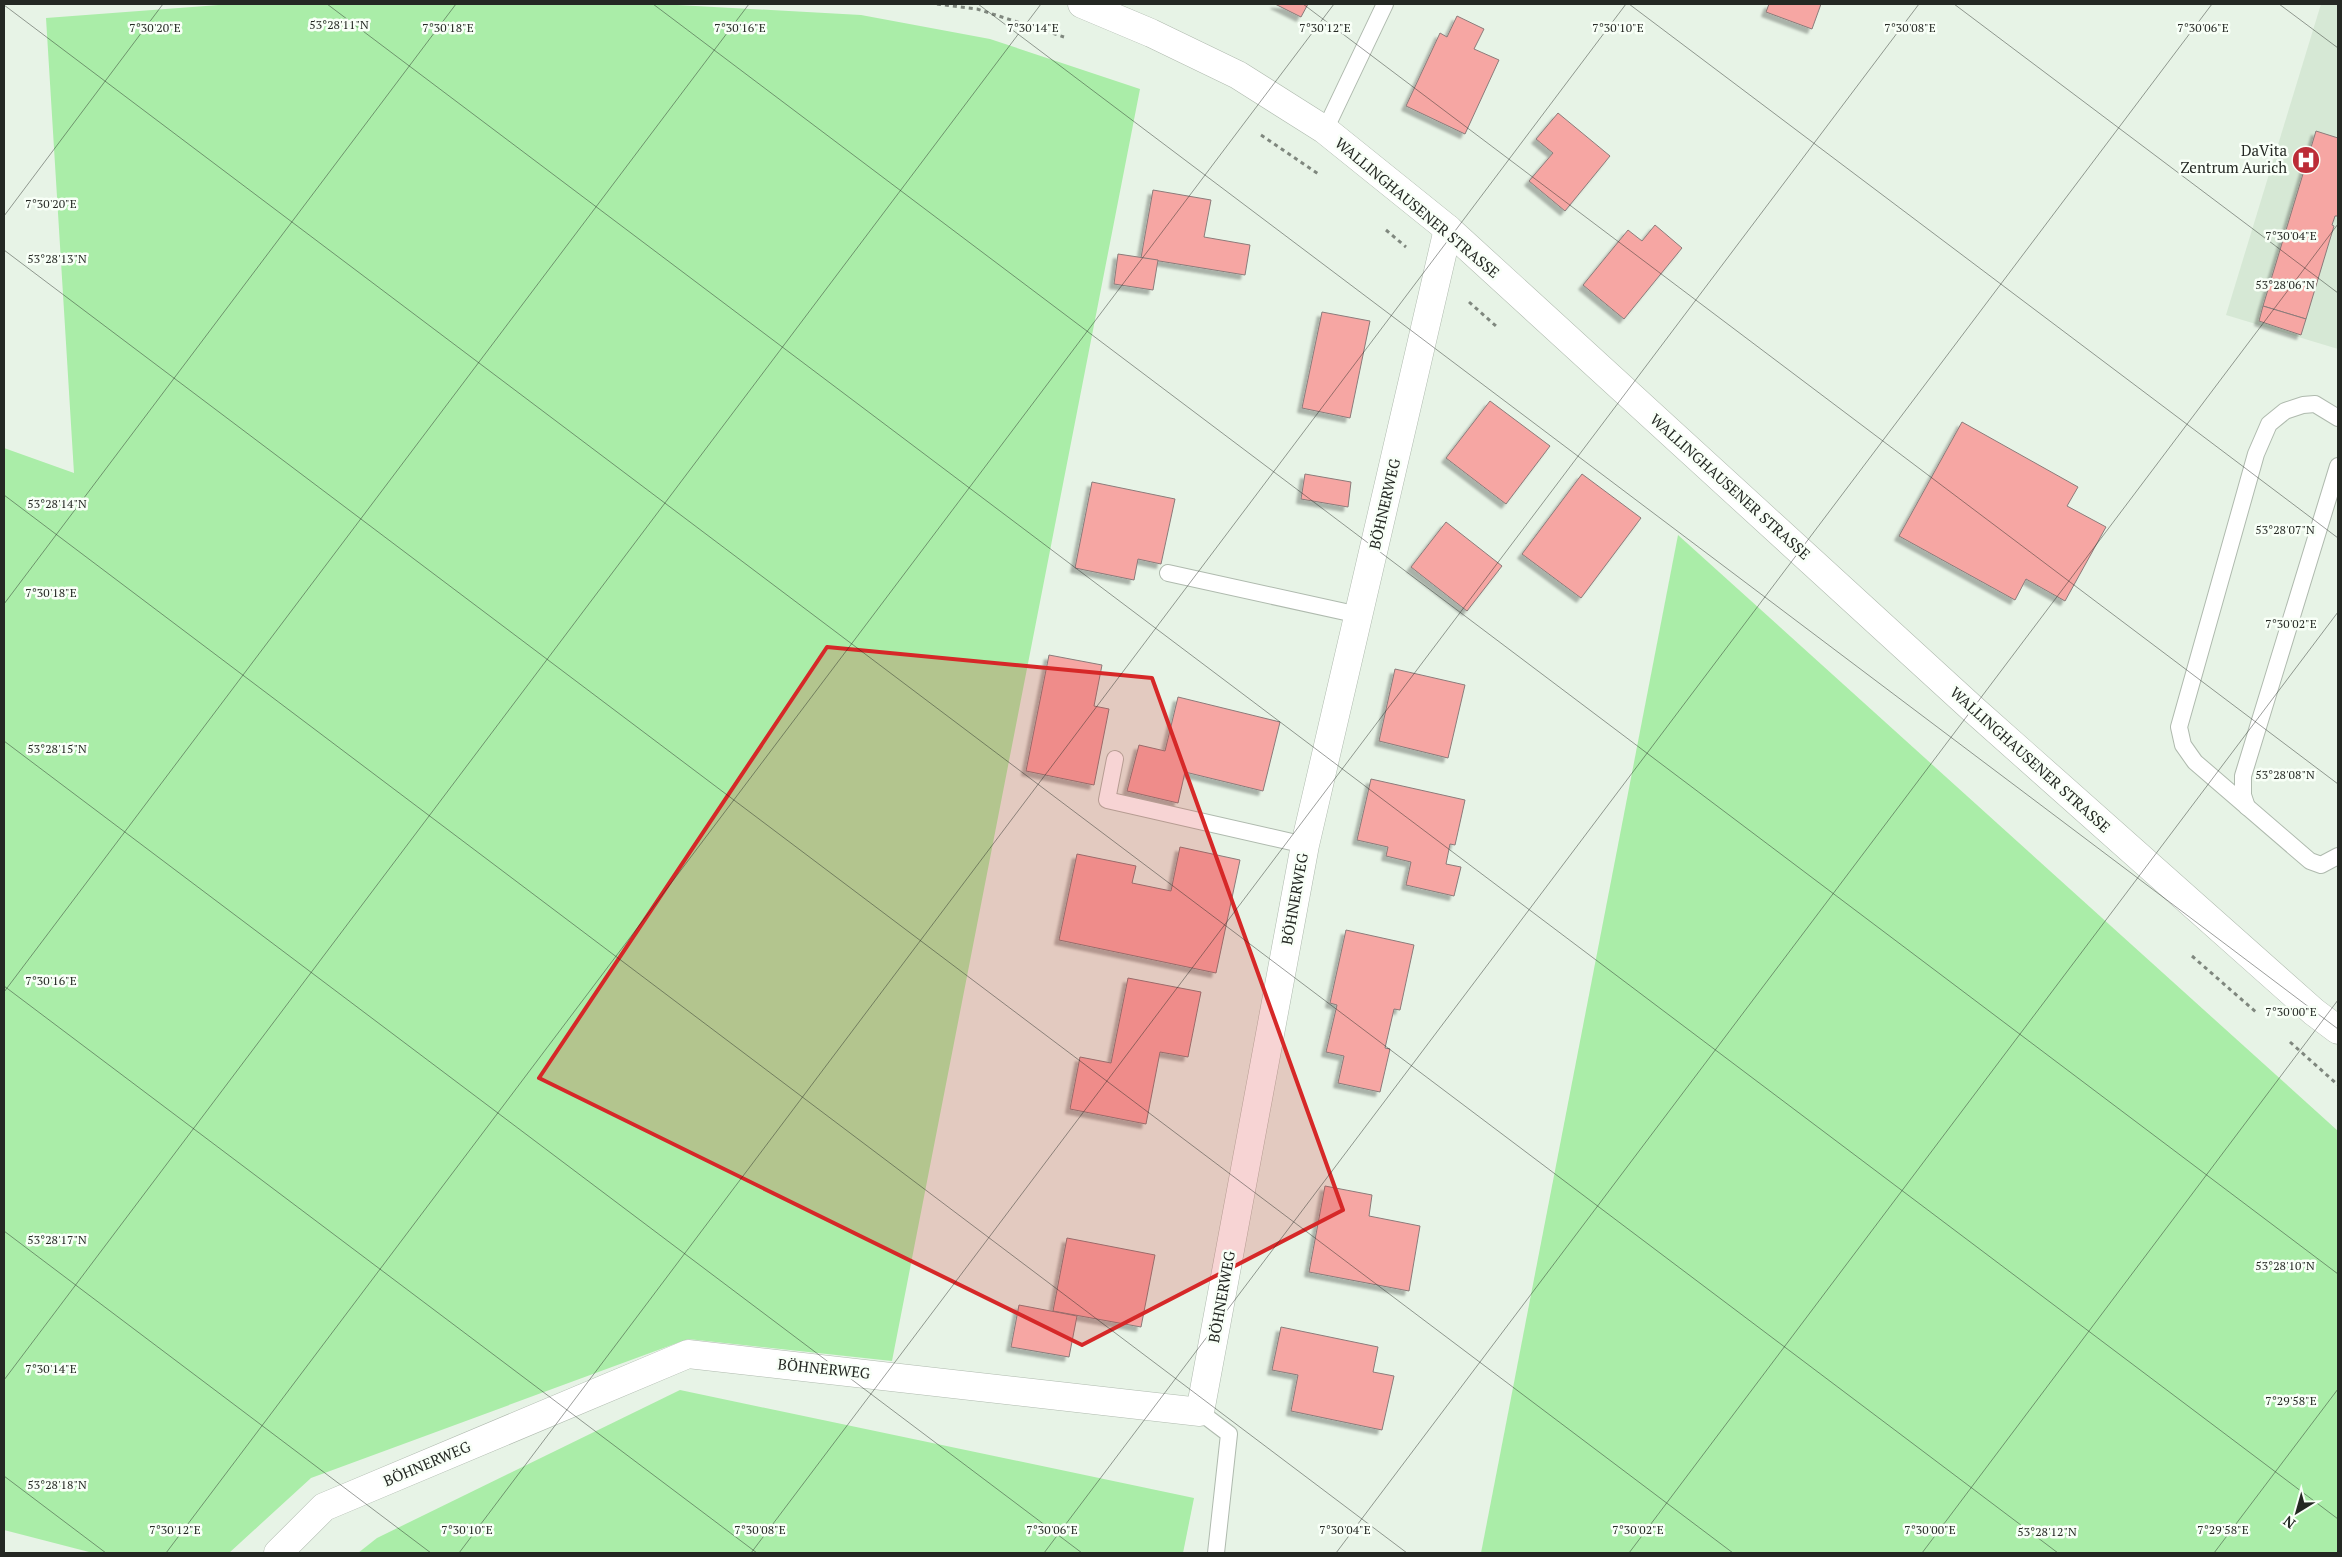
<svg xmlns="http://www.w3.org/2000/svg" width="2342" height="1557" viewBox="0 0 2342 1557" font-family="'PT Serif',serif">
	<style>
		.built { fill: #d6e8d5 }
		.green { fill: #aaeda8 }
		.building { fill: #f6a6a3; stroke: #8b7b7a; filter: url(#shadow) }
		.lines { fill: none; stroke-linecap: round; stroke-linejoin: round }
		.lane-casing { stroke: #afbaae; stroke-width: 18 }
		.street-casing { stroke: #afbaae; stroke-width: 29 }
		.secondary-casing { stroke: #afbaae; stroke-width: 29 }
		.path { stroke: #7f877e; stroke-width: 3; stroke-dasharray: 4 4; stroke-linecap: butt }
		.lane { stroke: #fff; stroke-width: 16 }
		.street { stroke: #fff; stroke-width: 28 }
		.secondary { stroke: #fff; stroke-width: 28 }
		.marked { fill: #d62828; fill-opacity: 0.2; stroke: #d62828; stroke-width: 4; stroke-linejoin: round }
		.ticks { fill: none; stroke: #242823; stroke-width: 1; stroke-opacity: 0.45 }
		.labels { text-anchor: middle; stroke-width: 5; stroke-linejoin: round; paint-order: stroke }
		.poi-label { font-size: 15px; fill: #242823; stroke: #f8fff7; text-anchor: end }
		.street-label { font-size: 15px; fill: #242823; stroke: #f8fff7 }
		.ticks-label { font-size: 12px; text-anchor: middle; fill: #242823; stroke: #f8fff7; stroke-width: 5; stroke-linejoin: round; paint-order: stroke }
	</style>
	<defs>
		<filter id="shadow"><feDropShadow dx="-4.5" dy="4.5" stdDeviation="1" flood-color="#0004"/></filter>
	</defs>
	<rect width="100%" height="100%" fill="#e7f3e6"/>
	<polygon class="built" points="2321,4 2338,4 2338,349 2226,315"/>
	<g class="green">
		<polygon points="232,4 659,4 861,15 990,39 1140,89 892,1361 688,1339 311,1478 229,1553 93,1553 4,1530 4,448 74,473 46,18"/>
		<polygon points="1678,535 2338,1131 2338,1553 1481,1553"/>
		<polygon points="680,1390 1194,1498 1183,1553 358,1553 377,1538"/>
	</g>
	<g class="building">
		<polygon points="1275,4 1308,4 1301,17"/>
		<polygon points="1769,4 1821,4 1812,29 1766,12"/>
		<polygon points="1457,16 1484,29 1474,49 1499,60 1465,134 1406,106 1440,33 1447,37"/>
		<polygon points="1558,113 1610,156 1565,211 1529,181 1553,153 1536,139"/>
		<polygon points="2316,131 2338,138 2338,216 2335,216 2332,225 2334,226 2306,319 2263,306"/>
		<polygon points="1153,190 1211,200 1204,237 1250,245 1245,275 1141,258"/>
		<polygon points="1655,225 1682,248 1624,319 1583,285 1628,230 1642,241"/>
		<polygon points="1118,254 1158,260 1153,290 1114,284"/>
		<polygon points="2263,306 2306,319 2301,335 2259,321"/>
		<polygon points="1322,312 1370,321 1350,418 1302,408"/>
		<polygon points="1490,401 1550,446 1506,504 1446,458"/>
		<polygon points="1962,422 2078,487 2067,506 2106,527 2065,601 2026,579 2015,600 1899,536"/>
		<polygon points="1305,474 1351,482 1348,507 1301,499"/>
		<polygon points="1582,474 1641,518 1581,598 1522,554"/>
		<polygon points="1092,482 1175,499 1161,564 1138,559 1134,580 1075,568"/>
		<polygon points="1446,522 1502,566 1467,611 1411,567"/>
		<polygon points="1049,655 1102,665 1094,706 1109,709 1094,785 1026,771"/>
		<polygon points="1395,669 1465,685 1448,758 1379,741"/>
		<polygon points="1178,697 1280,722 1263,791 1185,772 1178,803 1127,791 1139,745 1165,751"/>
		<polygon points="1371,779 1465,800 1455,845 1450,844 1446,864 1461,867 1454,896 1406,885 1411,862 1386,856 1388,847 1357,840"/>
		<polygon points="1180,847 1240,860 1216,973 1059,940 1077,854 1136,866 1132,883 1171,891"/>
		<polygon points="1346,930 1414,945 1400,1010 1394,1009 1385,1048 1390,1049 1380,1092 1338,1083 1344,1056 1326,1052 1337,1005 1330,1003"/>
		<polygon points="1128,978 1201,992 1188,1057 1160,1052 1146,1124 1070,1109 1080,1057 1111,1063"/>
		<polygon points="1325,1186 1372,1195 1369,1216 1420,1226 1409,1291 1309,1272"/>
		<polygon points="1067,1238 1155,1255 1141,1327 1053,1311"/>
		<polygon points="1019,1305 1077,1316 1069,1357 1011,1347"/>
		<polygon points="1281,1327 1378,1347 1373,1372 1394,1376 1382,1430 1291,1411 1298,1375 1272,1370"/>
	</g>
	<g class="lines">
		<defs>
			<g id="lane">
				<polyline points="1325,130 1385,4"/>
				<polyline points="2338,418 2315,404 2303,405 2285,411 2269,424 2256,454 2179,727 2183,745 2195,762 2310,861 2321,865 2338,856"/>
				<polyline points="1168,573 1359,615"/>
				<polyline points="1115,759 1107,800 1305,845"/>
				<polyline points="2247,807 2243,795 2243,776 2338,466"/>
				<polyline points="1200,1412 1229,1434 1216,1553"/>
			</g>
			<polyline id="street" points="278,1553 324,1507 688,1354 1200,1412 1305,845 1448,229"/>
			<polyline id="secondary" points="1082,4 1151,33 1238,75 1325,130 1448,229 1974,710 2314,1012 2338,1030"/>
		</defs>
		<use href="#lane" class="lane-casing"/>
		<use href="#street" class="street-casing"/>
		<use href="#secondary" class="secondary-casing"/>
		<g class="path">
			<polyline points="937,4 977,9 1064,37"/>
			<polyline points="1261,135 1320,175"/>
			<polyline points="1386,230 1406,247"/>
			<polyline points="1469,302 1496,326"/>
			<polyline points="2192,956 2257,1013"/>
			<polyline points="2290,1042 2338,1085"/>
		</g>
		<use href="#lane" class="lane"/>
		<use href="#street" class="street"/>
		<use href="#secondary" class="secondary"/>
	</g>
	<path class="marked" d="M 827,647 L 1152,678 L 1343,1210 L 1082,1345 L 539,1078 Z"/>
	<path class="ticks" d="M 327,4 L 2338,1519M 653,4 L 2338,1274M 978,4 L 2338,1029M 1303,4 L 2338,784M 1629,4 L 2338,538M 1954,4 L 2338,293M 2279,4 L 2338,48M 4,5 L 2058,1553M 4,216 L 163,4M 4,250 L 1733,1553M 4,495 L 1407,1553M 4,604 L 456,4M 4,741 L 1082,1553M 4,986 L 757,1553M 4,992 L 749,4M 4,1231 L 431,1553M 4,1380 L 1041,4M 4,1476 L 106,1553M 166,1553 L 1334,4M 459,1553 L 1626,4M 751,1553 L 1919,4M 1044,1553 L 2212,4M 1336,1553 L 2338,224M 1629,1553 L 2338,612M 1922,1553 L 2338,1000M 2214,1553 L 2338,1389"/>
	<defs>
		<symbol id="hospital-disc" viewBox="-11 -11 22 22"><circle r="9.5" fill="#bc2c37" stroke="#f8fff7"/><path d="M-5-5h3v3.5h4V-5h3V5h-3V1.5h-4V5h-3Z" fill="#fff"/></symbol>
	</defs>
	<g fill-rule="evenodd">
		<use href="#hospital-disc" x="2290" y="144" width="32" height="32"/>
	</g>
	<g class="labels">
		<g class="poi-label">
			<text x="2287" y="156">DaVita<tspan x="2287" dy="17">Zentrum Aurich</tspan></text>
		</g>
		<g class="street-label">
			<text transform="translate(1417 208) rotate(40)" y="5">WALLINGHAUSENER STRASSE</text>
			<text transform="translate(1730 487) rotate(42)" y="5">WALLINGHAUSENER STRASSE</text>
			<text transform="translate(1385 504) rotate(-77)" y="5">BÖHNERWEG</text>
			<text transform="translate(2030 760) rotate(42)" y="5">WALLINGHAUSENER STRASSE</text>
			<text transform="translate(1295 899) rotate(-80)" y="5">BÖHNERWEG</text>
			<text transform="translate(1222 1297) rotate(-80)" y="5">BÖHNERWEG</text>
			<text transform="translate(824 1369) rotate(6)" y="5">BÖHNERWEG</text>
			<text transform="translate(427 1464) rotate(-23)" y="5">BÖHNERWEG</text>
		</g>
	</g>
	<g class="ticks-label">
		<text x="339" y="29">53°28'11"N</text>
		<text x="155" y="32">7°30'20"E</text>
		<text x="448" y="32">7°30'18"E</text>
		<text x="740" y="32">7°30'16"E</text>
		<text x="1033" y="32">7°30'14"E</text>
		<text x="1325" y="32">7°30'12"E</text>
		<text x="1618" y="32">7°30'10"E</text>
		<text x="1910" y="32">7°30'08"E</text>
		<text x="2203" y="32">7°30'06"E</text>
		<text x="51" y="208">7°30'20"E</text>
		<text x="2291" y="240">7°30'04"E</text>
		<text x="57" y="263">53°28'13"N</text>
		<text x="2285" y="289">53°28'06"N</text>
		<text x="57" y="508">53°28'14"N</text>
		<text x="2285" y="534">53°28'07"N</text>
		<text x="51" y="597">7°30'18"E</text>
		<text x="2291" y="628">7°30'02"E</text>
		<text x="57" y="753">53°28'15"N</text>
		<text x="2285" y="779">53°28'08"N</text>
		<text x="51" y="985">7°30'16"E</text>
		<text x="2291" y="1016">7°30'00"E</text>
		<text x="57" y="1244">53°28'17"N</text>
		<text x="2285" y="1270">53°28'10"N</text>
		<text x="51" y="1373">7°30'14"E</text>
		<text x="2291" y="1405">7°29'58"E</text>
		<text x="57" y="1489">53°28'18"N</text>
		<text x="175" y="1534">7°30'12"E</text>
		<text x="467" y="1534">7°30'10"E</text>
		<text x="760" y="1534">7°30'08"E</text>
		<text x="1052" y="1534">7°30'06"E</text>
		<text x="1345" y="1534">7°30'04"E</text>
		<text x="1638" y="1534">7°30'02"E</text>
		<text x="1930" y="1534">7°30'00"E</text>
		<text x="2223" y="1534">7°29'58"E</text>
		<text x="2047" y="1536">53°28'12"N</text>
	</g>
	<rect width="2342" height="1557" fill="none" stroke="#242823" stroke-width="10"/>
	<g transform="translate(2297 1512) rotate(217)" stroke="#f8fff7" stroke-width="4" paint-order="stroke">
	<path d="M0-4L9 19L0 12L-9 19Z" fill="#242823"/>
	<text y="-8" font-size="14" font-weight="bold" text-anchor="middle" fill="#242823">N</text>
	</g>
</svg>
